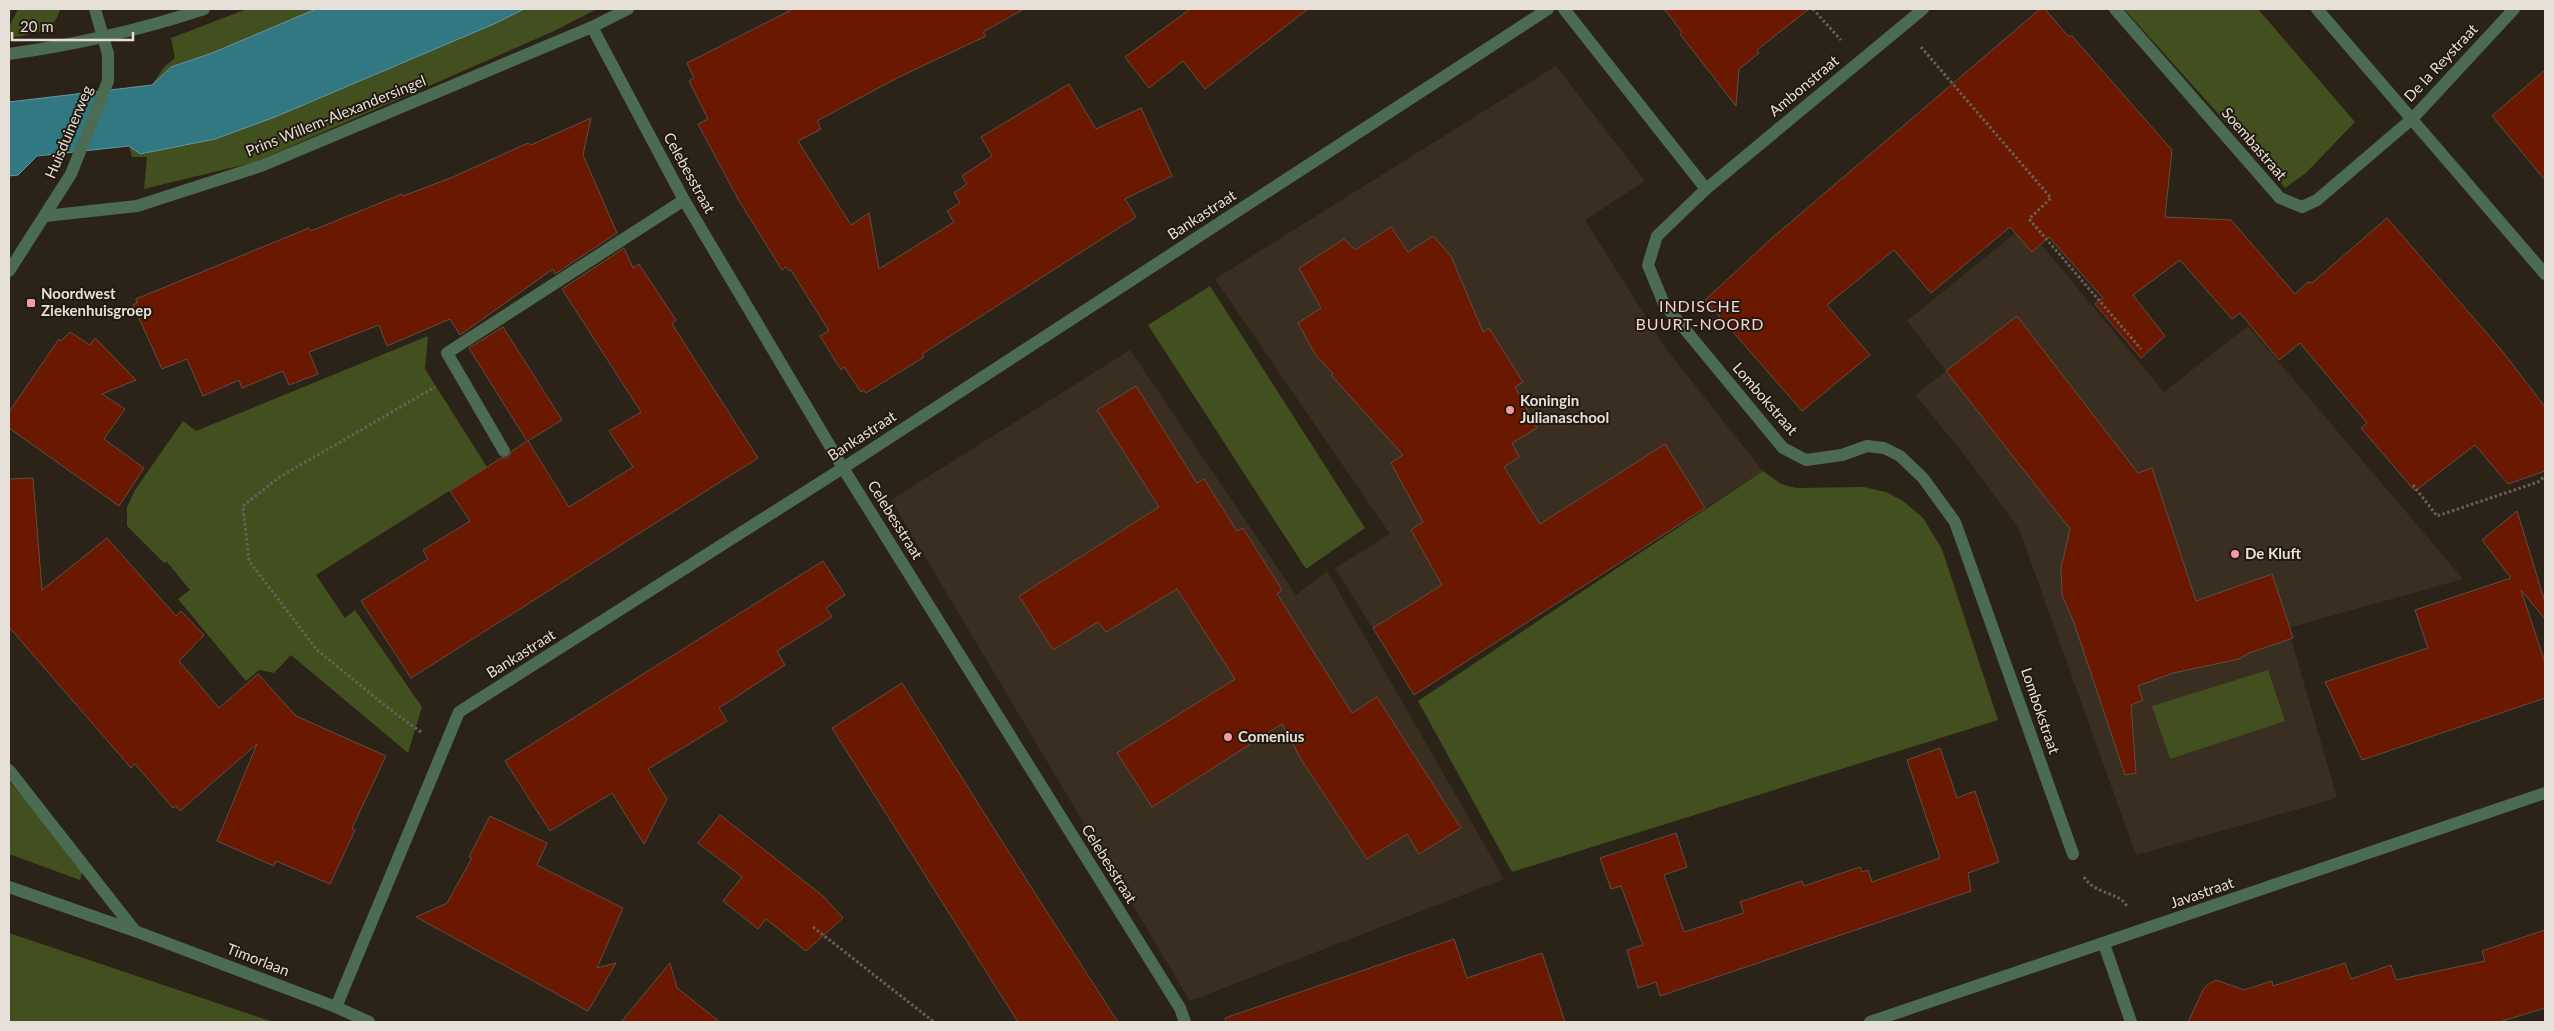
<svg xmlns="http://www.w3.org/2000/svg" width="2554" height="1031" viewBox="0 0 2554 1031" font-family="Lato,sans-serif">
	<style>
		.education { fill: #392e1f }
		.green { fill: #424f1e }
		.water { fill: #327883; stroke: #68979d }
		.building { fill: #6a1900; stroke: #5e4e49 }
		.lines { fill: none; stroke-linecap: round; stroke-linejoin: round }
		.path { stroke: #696158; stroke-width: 3; stroke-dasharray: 2.5 2.5; stroke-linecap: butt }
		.service { stroke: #4b6b53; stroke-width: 12 }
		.minor { stroke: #4b6b53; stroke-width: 12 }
		.tertiary { stroke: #4b6b53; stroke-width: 12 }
		.poi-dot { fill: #f49aa0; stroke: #22190f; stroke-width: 2 }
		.labels { text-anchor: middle; stroke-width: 4; stroke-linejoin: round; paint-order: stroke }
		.street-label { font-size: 15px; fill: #e6e0d9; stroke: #22190f }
		.poi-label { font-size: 15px; font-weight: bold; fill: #e6e0d9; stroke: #22190f; text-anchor: start }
		.neighbourhood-label { font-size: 16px; letter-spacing: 1px; fill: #f4d1d2; stroke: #22190f }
	</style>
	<rect width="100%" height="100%" fill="#2c2318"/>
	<g class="education">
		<polygon points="1556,66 1645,181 1585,220 1666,349 1763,471 1414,695 1335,568 1390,534 1215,279"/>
		<polygon points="2025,225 2164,392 2248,326 2463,579 2288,628 2337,798 2136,855 2019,529 1963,453 1915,395 1946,371 1907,321"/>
		<polygon points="1130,350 1296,595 1327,571 1504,879 1190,1001 891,500"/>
	</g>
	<g class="green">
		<path d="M 18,9 L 60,9 C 56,32 27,35 9,38 L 9,27 Z"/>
		<polygon points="247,9 316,9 212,53 171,67 152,85 164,67 175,58 171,38"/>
		<polygon points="524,9 597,9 552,32 255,162 144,189 147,157 132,157 129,146 140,154 215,139 275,117 494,24"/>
		<polygon points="2124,9 2258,9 2355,122 2306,173 2285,188"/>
		<polygon points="1210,286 1365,528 1306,569 1148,325"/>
		<polygon points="428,336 425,369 487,467 316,575 345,618 355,610 422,707 408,753 291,655 274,673 259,670 246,681 178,599 190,590 167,562 164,563 127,526 127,507 135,490 183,421 196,431"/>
		<polygon points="1763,471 1781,484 1796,488 1864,487 1886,492 1903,501 1923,518 1942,549 1998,720 1512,872 1418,701"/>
		<polygon points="2268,670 2285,721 2170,759 2152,706"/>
		<polygon points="9,781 83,871 80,880 9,854"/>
		<polygon points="9,933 273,1022 9,1022"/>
	</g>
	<polygon class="water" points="316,9 524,9 494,24 275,117 215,139 140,154 129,146 37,156 18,175 9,176 9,102 152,85 171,67 212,53"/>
	<g class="building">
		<polygon points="793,9 1024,9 983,32 986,36 897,78 817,121 821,129 798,141 851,225 869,213 879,269 954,222 947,211 960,203 954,193 967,184 962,176 992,156 981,137 1069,84 1096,129 1141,108 1172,176 1125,199 1136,217 922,354 924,357 866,393 864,390 861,392 844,367 841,370 820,336 829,331 791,270 789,271 786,267 782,270 738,199 698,124 708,119 689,81 694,78 687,63"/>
		<polygon points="1190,9 1308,9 1205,89 1183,61 1149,88 1125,57"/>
		<polygon points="1664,9 1809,9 1757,50 1759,53 1739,69 1736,106 1680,34 1682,32"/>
		<polygon points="2040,9 2045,9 2068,36 2072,36 2172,150 2165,217 2231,220 2295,294 2308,282 2312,283 2387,218 2503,352 2545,407 2545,471 2508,484 2475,445 2415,491 2361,428 2367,423 2300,343 2279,360 2240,313 2232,319 2180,260 2133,295 2165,336 2141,358 2095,304 2103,298 2049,237 2032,252 2010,227 1931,293 1894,250 1827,305 1870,355 1802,411 1705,300 1771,239"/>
		<polygon points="2545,70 2545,180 2492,116"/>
		<polygon points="591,118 583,155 617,233 555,274 553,269 460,335 450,319 387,346 379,325 309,352 318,374 289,385 283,371 242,388 239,380 203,396 187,359 162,369 133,305 137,303 136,299 309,228 311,231 402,194 403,196 453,177 528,143 531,145"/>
		<polygon points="1391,227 1408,252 1433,236 1451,256 1483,332 1489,328 1523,382 1515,387 1537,428 1512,443 1519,457 1504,467 1540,524 1665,444 1705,508 1414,695 1373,628 1442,585 1411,530 1423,522 1391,463 1403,455 1331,375 1333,374 1315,354 1298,323 1321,308 1299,268 1344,239 1355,250"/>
		<polygon points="624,248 633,268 639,264 676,320 672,324 758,458 411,678 361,601 428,559 423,550 470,521 450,491 501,458 508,458 512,451 527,441 469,348 503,327 562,420 528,441 569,507 633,467 609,431 641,412 562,289"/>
		<polygon points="2017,316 2138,473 2152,468 2196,601 2272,574 2293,638 2249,653 2239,659 2173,673 2138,686 2143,700 2131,705 2136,773 2125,775 2074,623 2062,595 2061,568 2070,529 1946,371"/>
		<polygon points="70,332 90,345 95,338 136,380 102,394 125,409 104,439 144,468 119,506 9,428 9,412 59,339 61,341"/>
		<polygon points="1136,386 1197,483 1204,479 1237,531 1243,528 1282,590 1277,594 1352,713 1377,697 1461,828 1419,854 1407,834 1367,859 1302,761 1282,724 1152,807 1117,753 1235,679 1177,589 1106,632 1098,622 1053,650 1019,596 1159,507 1097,410"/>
		<polygon points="33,478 42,590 107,538 176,616 181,611 204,635 179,661 219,708 258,674 296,716 386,756 352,828 355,830 330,884 276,861 274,866 217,841 257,744 180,811 176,806 173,808 135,764 131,768 9,627 9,479"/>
		<polygon points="2517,511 2545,602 2545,619 2521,590 2545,663 2545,698 2362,760 2325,682 2428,648 2415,610 2511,578 2482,540"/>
		<polygon points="823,561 845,595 826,608 832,617 777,651 785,665 719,708 727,721 648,769 667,799 644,844 612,793 550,831 505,761"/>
		<polygon points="902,683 1031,887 1118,1022 1018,1022 832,728"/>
		<polygon points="1940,748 1957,798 1975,791 1999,862 1968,873 1971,891 1660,996 1656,982 1638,988 1627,950 1643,945 1621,886 1611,889 1600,858 1676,833 1687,867 1664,875 1684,932 1744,913 1740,902 1802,881 1804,886 1860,867 1862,872 1868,870 1872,882 1940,858 1907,760"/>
		<polygon points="720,815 823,896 843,918 806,951 766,919 758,929 723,901 742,877 698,843"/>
		<polygon points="490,816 547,843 537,865 623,908 597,968 616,963 588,1011 416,917 447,903 472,858 469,857"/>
		<polygon points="2545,930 2545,1008 2499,1022 2188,1022 2203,990 2207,985 2216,980 2244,990 2272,981 2273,986 2345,963 2351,979 2391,965 2396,980 2485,961 2482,951"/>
		<polygon points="1454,939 1467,978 1542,953 1565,1022 1226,1022 1225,1018"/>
		<polygon points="670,963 677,988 720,1022 621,1022"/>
	</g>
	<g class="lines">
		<g class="path">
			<polyline points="1813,9 1841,40"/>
			<polyline points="1921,47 2051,198 2029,219 2141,349"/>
			<polyline points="2413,485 2437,516 2538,482 2545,476"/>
			<polyline points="421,732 392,711 317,650 249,561 243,506 278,478 435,387"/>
			<path d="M 2084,877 C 2095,895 2118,891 2127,906"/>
			<polyline points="813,927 934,1022"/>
		</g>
		<g class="service">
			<polyline points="504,451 447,353 684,200"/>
			<polyline points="2104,944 2131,1022"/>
		</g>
		<g class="minor">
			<polyline points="1564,9 1706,189 1657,236 1648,265 1664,304 1783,448 1806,460 1842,455 1867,446 1884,448 1900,456 1923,478 1955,522 2073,854"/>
			<polyline points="2115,9 2280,198 2302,207 2317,200 2413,118 2514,9"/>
			<polyline points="2317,9 2545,274"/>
			<polyline points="592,27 684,200 843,468 1180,1008 1185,1022"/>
			<path d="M 9,54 C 72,45 144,29 204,9"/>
			<polyline points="1706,189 1923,9"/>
			<polyline points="45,216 137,206 261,166 592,27 628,9"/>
			<polyline points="336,1007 459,712 843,468 1548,9"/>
		</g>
		<g class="tertiary">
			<polyline points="9,271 71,174 108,81 108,54 95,9"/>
			<polyline points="9,770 135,931"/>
			<polyline points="9,887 135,931 336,1007 369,1022"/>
			<polyline points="1870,1022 2545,793"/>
		</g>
	</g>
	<g class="poi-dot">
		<rect x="26" y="298" width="10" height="10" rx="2.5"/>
		<circle cx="1510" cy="410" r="5"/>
		<circle cx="2235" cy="554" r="5"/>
		<circle cx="1228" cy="737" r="5"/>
	</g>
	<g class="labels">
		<g class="street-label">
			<text transform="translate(2441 63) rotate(-47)" y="5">De la Reystraat</text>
			<text transform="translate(1804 86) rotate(-40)" y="5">Ambonstraat</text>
			<text transform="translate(336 116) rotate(-22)" y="5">Prins Willem-Alexandersingel</text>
			<text transform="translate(69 132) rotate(-67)" y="5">Huisduinerweg</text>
			<text transform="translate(2254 144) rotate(49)" y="5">Soembastraat</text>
			<text transform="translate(689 173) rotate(61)" y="5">Celebesstraat</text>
			<text transform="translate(1202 215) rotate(-33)" y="5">Bankastraat</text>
			<text transform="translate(1765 399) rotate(49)" y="5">Lombokstraat</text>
			<text transform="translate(862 436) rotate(-33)" y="5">Bankastraat</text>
			<text transform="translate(895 520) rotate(58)" y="5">Celebesstraat</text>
			<text transform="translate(521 654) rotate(-32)" y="5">Bankastraat</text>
			<text transform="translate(2040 711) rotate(71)" y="5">Lombokstraat</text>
			<text transform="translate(1109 864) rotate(58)" y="5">Celebesstraat</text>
			<text transform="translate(2202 893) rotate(-19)" y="5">Javastraat</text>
			<text transform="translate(258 960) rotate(21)" y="5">Timorlaan</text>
		</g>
		<g class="poi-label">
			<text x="41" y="299">Noordwest<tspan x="41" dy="17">Ziekenhuisgroep</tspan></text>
			<text x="1520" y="406">Koningin<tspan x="1520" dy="17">Julianaschool</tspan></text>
			<text x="2245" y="559">De Kluft</text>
			<text x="1238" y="742">Comenius</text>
		</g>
		<g class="neighbourhood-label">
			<text x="1700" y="312">INDISCHE<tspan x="1700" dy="18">BUURT-NOORD</tspan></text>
		</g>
	</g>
	<rect width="2554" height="1031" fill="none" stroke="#e6e0d9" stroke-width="20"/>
	<path d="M12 32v8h121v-8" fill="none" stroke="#e6e0d9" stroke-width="2.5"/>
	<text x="20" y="32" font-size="15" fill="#e6e0d9" stroke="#22190f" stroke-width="4" paint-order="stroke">20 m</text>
</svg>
